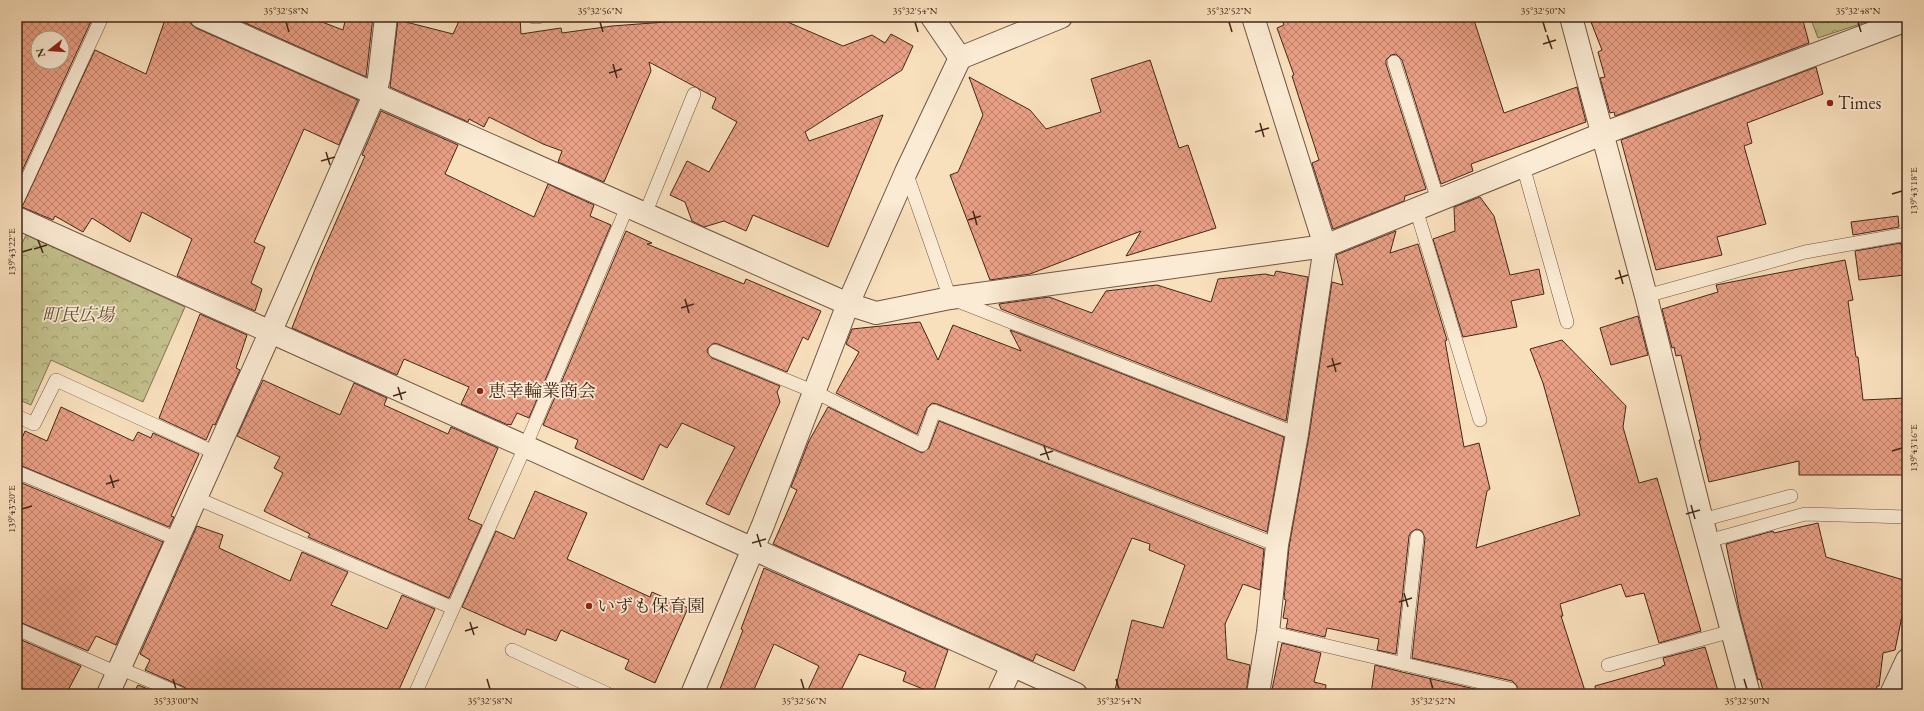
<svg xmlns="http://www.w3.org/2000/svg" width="1924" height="711" viewBox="0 0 1924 711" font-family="'EB Garamond','Noto Serif JP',serif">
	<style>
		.park { fill: url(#park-crowns); stroke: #837453 }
		.building { fill: url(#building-cross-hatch); stroke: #432719; fill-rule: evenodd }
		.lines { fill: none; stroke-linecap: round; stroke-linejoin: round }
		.lane-casing { stroke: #705542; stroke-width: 14 }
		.street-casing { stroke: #705542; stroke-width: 24 }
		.lane { stroke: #fbebd4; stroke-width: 13 }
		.street { stroke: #fbebd4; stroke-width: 22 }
		.ticks { fill: none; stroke: #432719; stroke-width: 1.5 }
		.poi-dot { fill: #8f2418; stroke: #fbebd4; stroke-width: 1.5 }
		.labels { text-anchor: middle; stroke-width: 3.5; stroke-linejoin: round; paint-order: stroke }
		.poi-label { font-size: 18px; fill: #432719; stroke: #fbebd4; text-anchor: start }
		.park-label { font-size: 18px; font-style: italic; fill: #634e36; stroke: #fbebd4 }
		.neatline { fill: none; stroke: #432719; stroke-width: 1.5 }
		.ticks-label { font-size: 10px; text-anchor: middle; fill: #432719 }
	</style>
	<defs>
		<pattern id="park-crowns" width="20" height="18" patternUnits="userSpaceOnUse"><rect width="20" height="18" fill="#c3c18d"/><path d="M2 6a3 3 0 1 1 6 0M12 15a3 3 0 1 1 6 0" fill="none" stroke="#a09d72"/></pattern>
		<pattern id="building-cross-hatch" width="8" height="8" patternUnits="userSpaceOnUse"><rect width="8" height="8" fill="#eaa086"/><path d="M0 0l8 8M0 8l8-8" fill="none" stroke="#bf826d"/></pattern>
	</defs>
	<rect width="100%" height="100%" fill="#f9e0bd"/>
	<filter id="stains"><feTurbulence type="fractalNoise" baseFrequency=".005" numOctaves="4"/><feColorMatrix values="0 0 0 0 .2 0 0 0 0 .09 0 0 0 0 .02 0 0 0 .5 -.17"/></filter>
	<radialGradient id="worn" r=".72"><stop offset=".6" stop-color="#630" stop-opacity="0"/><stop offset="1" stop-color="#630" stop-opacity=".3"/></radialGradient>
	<g class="park">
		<polygon points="1810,17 1871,17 1872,20 1818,38"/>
		<polygon points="26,235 185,307 143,402 51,360 31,405 17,399 17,254"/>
	</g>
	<g class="building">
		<path d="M 17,17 L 93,17 L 17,182 ZM 38,38 L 62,38 L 62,62 L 38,62 Z"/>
		<polygon points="166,17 189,17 191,24 196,28 358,100 339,145 304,129 254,242 265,247 251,283 262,289 255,311 177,276 192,239 142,212 130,242 92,218 83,232 55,216 53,220 22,207 95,50 146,74"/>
		<polygon points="232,17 309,17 343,30 346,17 373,17 366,77"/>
		<polygon points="461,17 520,17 521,34 561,28 562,33 612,26 706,19 707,17 776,17 843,46 872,35 885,43 891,34 913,46 902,70 805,132 809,141 883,115 828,247 753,215 746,231 724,221 704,227 692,221 685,202 670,195 687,161 709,172 737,122 712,108 716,98 649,62 651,71 604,182 558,162 562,151 543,144 489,117 484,127 469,119 468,122 390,87 398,20 453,34"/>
		<polygon points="1281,17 1473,17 1504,113 1577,87 1586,122 1471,164 1473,171 1441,184 1402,60 1396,54 1391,55 1386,60 1386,64 1426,189 1405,196 1404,201 1333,229 1312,163 1319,160 1292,76 1294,75 1277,28 1284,25"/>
		<polygon points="1589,17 1802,17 1809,43 1615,116 1614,112 1610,113 1600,78 1605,77 1598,52 1602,50"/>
		<polygon points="1150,60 1179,148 1188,145 1216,228 1126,256 1141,231 1030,274 990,280 950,175 958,172 983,115 969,77 1030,110 1046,129 1101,112 1091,79"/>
		<polygon points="1816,67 1823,94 1747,123 1752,143 1744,146 1766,224 1717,237 1722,255 1656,270 1621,140"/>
		<polygon points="381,111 458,145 445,174 534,217 548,184 594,205 590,216 611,225 529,418 517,413 511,425 508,424 508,425 461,404 469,387 404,359 397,375 292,328 316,267 365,156 362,155"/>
		<polygon points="1480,197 1494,216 1510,275 1539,269 1544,294 1511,301 1517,327 1463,337 1433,239 1455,231 1454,207"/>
		<polygon points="1898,216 1899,227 1853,235 1851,222"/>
		<polygon points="626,231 652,243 647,244 744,284 746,279 821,311 808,340 803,337 787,372 718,344 714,343 708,348 707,352 712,358 780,386 777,392 780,402 729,515 706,504 735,447 682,423 667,448 660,444 643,480 575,448 578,440 543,425"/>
		<polygon points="1396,231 1390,253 1418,244 1447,340 1445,341 1464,447 1479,443 1490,489 1487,491 1476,548 1580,515 1543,383 1530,349 1562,340 1626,406 1623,427 1639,483 1657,478 1701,631 1659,643 1644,593 1626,597 1621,584 1560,604 1563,616 1561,616 1586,694 1518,694 1517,686 1512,681 1412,658 1425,538 1422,531 1417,529 1411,532 1409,536 1396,654 1377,650 1379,639 1327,628 1325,637 1286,628 1288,619 1283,618 1286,600 1284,599 1289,547 1309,436 1332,282 1343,285 1336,255"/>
		<polygon points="1901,243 1905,275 1859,280 1855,251"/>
		<polygon points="1845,260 1853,300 1848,301 1856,357 1858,357 1863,400 1906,398 1907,475 1799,475 1799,461 1709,482 1699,440 1701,440 1681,355 1676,356 1674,347 1672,348 1662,309 1718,292 1716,285 1721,284"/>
		<polygon points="1276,271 1308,277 1286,421 1001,309 999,304 1049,297 1092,313 1106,291 1157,285 1211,302 1218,279 1265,274 1274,276"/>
		<polygon points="200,314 247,335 236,368 240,370 215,425 213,424 206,440 159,418"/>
		<polygon points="1638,316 1648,355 1611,365 1600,328"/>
		<polygon points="920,322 938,360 953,325 1021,351 1010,330 1284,437 1267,532 937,404 932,403 927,408 917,434 836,393 859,352 846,344 852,329"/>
		<polygon points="263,380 340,415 354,383 387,398 384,405 448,434 451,427 498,448 468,519 482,525 449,598 308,537 310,534 264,511 283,473 274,468 280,457 237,436"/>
		<polygon points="61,407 133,441 138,432 151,438 153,433 199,454 171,516 174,517 169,527 17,464 17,450 25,431 47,441"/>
		<polygon points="828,407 922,453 929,448 939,421 1264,549 1260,590 1243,584 1225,624 1227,659 1250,665 1246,694 1114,694 1132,620 1163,628 1185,565 1149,550 1150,544 1132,538 1074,671 1036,654 1033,661 773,544 797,490 791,487 809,441"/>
		<polygon points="17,481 163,542 116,645 96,636 88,651 17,621"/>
		<polygon points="535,491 587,513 567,559 650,597 652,592 688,608 655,683 625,669 629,660 561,630 556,641 527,629 525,635 462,607 496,531 514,539"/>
		<polygon points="1818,523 1826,557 1907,581 1907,592 1895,650 1883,653 1879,686 1877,686 1875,694 1764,694 1760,679 1758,680 1740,614 1726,544 1773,531 1774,533"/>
		<polygon points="197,526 223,535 219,548 290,581 302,552 348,572 331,605 387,629 402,595 435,609 397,694 189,694 188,690 184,687 145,670 150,660 140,654"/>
		<polygon points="764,568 948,650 933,693 903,681 906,672 859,654 839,694 806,694 819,666 774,644 752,694 718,694 743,630 741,629"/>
		<polygon points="17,638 81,666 66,694 17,694"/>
		<polygon points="1282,643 1321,653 1314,682 1326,685 1325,694 1271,694"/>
		<polygon points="1705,647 1719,694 1596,694 1595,686 1662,667 1662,666 1665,665 1663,658"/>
		<polygon points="1375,665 1402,672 1496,694 1371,694"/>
		<polygon points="138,685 160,694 133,694"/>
	</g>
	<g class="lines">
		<defs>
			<g id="lane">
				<polyline points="534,17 538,17"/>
				<polyline points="1394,62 1438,200"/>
				<polyline points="1523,166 1567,322"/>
				<polyline points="906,172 950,298 1297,434"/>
				<polyline points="17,201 102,17"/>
				<polyline points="1416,209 1480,420"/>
				<polyline points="645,214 694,94"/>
				<polyline points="1646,296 1805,252 1907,234"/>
				<polyline points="715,351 815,392 922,445 934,411 1277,545"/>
				<polyline points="17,416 34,424 56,380 216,453"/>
				<polyline points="17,472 177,539"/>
				<polyline points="196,498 453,608"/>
				<polyline points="1702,520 1791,496"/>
				<polyline points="1708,541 1805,514 1907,517"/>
				<polyline points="17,629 117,673"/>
				<polyline points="1268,632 1510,689 1510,694"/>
				<polyline points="512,650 608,694"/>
				<polyline points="1403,664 1417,537"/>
				<polyline points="1608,665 1732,631"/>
				<polyline points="119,668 181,694"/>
				<polyline points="415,694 525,447 628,205"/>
			</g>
			<g id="street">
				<polyline points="201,17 848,304 876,313 950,298 1325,246 1602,134 1907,20"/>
				<polyline points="932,17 960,58"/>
				<polyline points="1253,17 1325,246 1297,434 1277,545 1268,632 1258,694"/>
				<polyline points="1571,17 1646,296 1702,520 1749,694"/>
				<polyline points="17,218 1076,694"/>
				<polyline points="108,694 270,333 375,93 379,78 386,17"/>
				<polyline points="692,694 763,525 848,304 906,172 960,58 1061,17"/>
				<polyline points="999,694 1012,666"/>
				<polyline points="1891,694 1907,660"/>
			</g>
		</defs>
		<use href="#lane" class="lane-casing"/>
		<use href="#street" class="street-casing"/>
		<use href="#lane" class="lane"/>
		<use href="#street" class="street"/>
	</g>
	<path class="ticks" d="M 286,22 L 289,32M 600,22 L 603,32M 915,22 L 918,32M 1229,22 L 1232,32M 1543,22 L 1546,32M 1858,22 L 1861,32M 1547,35 L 1552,49M 1543,44 L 1556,40M 613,64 L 617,78M 609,73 L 622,69M 1260,123 L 1264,137M 1255,132 L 1269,128M 326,152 L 330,165M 321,161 L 335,157M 1892,194 L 1902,191M 973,211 L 977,225M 968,220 L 981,216M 38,240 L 43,253M 34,249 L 47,245M 22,252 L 32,249M 1619,270 L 1623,284M 1615,279 L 1628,275M 685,299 L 689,313M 681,308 L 694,304M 1332,358 L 1336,372M 1327,367 L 1341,363M 398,387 L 402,400M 393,396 L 406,392M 1044,446 L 1049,460M 1892,451 L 1902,448M 1040,455 L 1053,451M 110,475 L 114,488M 106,484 L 119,480M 1691,505 L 1695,519M 22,509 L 32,506M 1686,514 L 1700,510M 757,534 L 761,547M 752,543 L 766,539M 1404,593 L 1408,607M 1399,602 L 1412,598M 470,622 L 474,635M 465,631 L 478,627M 173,679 L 176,689M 487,679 L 490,689M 801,679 L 804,689M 1116,679 L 1119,689M 1430,679 L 1433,689M 1744,679 L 1747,689"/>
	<g class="poi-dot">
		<circle cx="1830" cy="103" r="4"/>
		<circle cx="480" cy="391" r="4"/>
		<circle cx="589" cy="606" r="4"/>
	</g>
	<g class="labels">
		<g class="poi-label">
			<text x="1838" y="109">Times</text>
			<text x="488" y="397">恵幸輪業商会</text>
			<text x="597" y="612">いずも保育園</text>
		</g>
		<g class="park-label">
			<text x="78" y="321">町民広場</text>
		</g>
	</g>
	<rect width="1924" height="711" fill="none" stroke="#f9e0bd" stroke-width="44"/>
	<g transform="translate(50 50) rotate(253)"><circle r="19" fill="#fbebd4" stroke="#b19d89"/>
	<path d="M0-3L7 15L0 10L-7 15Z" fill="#8f2418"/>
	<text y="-6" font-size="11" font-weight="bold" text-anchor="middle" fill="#432719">N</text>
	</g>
	<rect x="22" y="22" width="1880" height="667" class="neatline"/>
	<g class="ticks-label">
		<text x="286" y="14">35°32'58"N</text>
		<text x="600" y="14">35°32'56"N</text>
		<text x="915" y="14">35°32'54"N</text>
		<text x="1229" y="14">35°32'52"N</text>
		<text x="1543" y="14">35°32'50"N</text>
		<text x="1858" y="14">35°32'48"N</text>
		<text transform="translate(1913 191) rotate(-90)" y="4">139°43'18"E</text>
		<text transform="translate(11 252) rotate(-90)" y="4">139°43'22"E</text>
		<text transform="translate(1913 448) rotate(-90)" y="4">139°43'16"E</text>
		<text transform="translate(11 509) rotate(-90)" y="4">139°43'20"E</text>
		<text x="176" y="704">35°33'00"N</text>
		<text x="490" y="704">35°32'58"N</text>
		<text x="804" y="704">35°32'56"N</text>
		<text x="1119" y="704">35°32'54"N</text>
		<text x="1433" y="704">35°32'52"N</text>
		<text x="1747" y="704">35°32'50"N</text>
	</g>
	<rect width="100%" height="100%" filter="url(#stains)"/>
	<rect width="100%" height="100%" fill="url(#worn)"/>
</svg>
